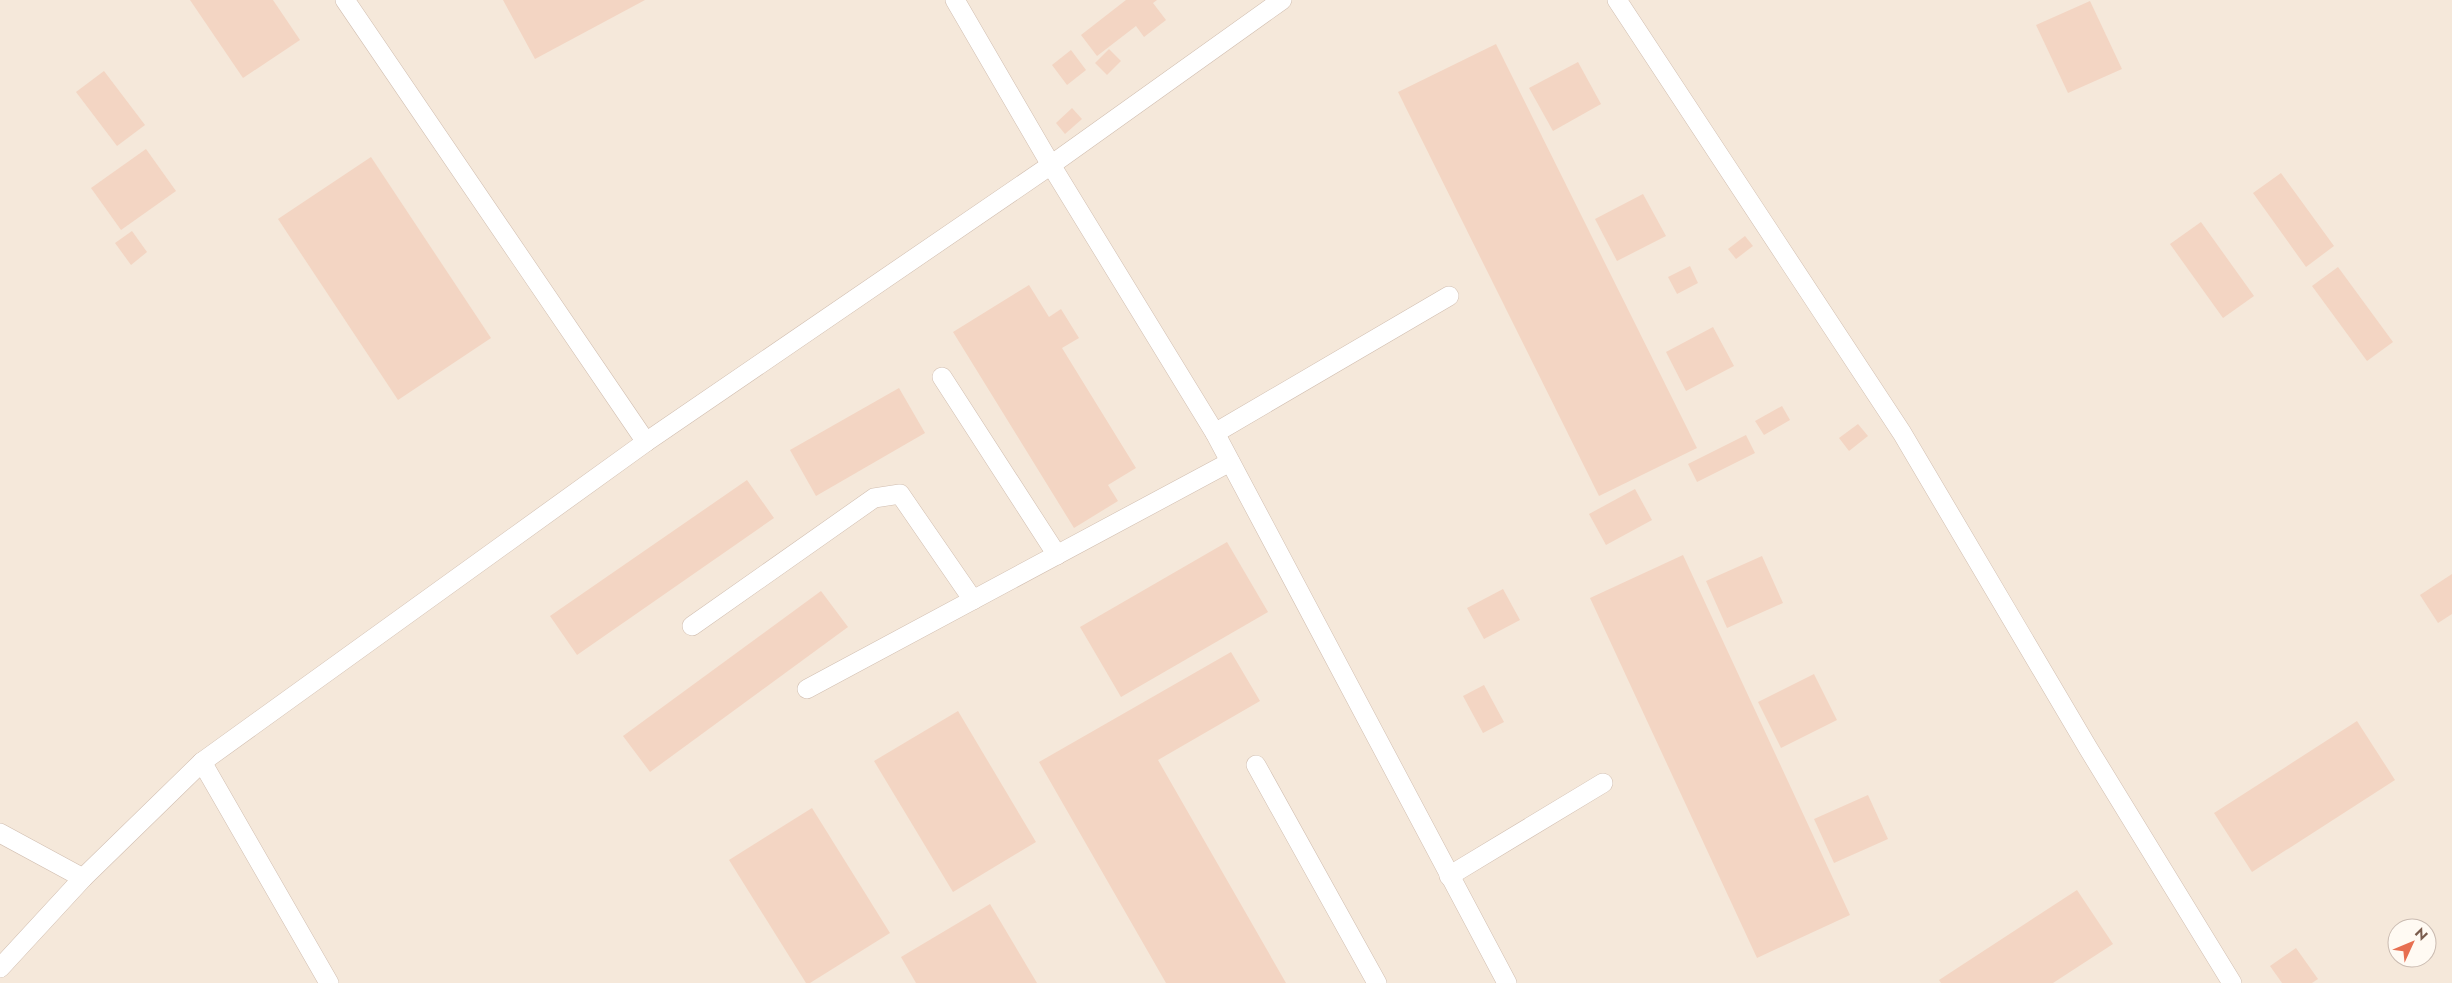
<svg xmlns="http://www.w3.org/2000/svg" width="2452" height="983" viewBox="0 0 2452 983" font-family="Jost,sans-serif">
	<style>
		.residential { fill: #f5e8da; fill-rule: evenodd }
		.building { fill: #f3d5c3 }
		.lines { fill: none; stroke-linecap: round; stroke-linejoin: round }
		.lane-casing { stroke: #d1beb0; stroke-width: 20 }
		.lane { stroke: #fff; stroke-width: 19 }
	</style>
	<rect width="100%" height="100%" fill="#fdf6ec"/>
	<path class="residential" d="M 0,0 L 2452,0 L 2452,983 L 0,983 ZM 2397,928 L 2427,928 L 2427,958 L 2397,958 Z"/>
	<g class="building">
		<polygon points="190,0 273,0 300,40 243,78"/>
		<polygon points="503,0 645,0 535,59"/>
		<polygon points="1126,0 1157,0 1153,3 1166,20 1144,37 1136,26 1097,56 1081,35"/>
		<polygon points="2090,1 2122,69 2068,93 2036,25"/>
		<polygon points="1496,44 1697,448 1599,496 1398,92"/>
		<polygon points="1109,49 1121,61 1107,75 1095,63"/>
		<polygon points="1071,50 1086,70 1067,85 1052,65"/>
		<polygon points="1578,62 1601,104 1553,131 1529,88"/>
		<polygon points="104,71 145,125 117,146 76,92"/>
		<polygon points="1072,108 1082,119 1065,134 1056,123"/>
		<polygon points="146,149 176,191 121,230 91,188"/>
		<polygon points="371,157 491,338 398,400 278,219"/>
		<polygon points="2281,173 2334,246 2306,267 2253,193"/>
		<polygon points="1643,194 1666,236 1617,261 1595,219"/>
		<polygon points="2201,222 2254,296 2223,318 2170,244"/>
		<polygon points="132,231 147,252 131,265 115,243"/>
		<polygon points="1745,236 1753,246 1736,259 1728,249"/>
		<polygon points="1690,266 1698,283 1677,294 1668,277"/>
		<polygon points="2338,267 2393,342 2367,361 2312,286"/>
		<polygon points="1029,285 1049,317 1061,309 1079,338 1062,348 1136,468 1108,485 1118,501 1074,528 953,332"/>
		<polygon points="1713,327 1734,366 1686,391 1666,352"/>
		<polygon points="899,388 925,433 816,496 790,450"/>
		<polygon points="1782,406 1790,420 1764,435 1755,421"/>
		<polygon points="1858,424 1868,436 1849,451 1839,438"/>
		<polygon points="1746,435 1755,453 1697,482 1688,464"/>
		<polygon points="747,480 774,518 577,655 550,616"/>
		<polygon points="1635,489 1652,520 1606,545 1589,514"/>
		<polygon points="1227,542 1268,612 1121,697 1080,627"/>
		<polygon points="1683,555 1850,915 1757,958 1590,598"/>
		<polygon points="1762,556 1783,603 1727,628 1706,581"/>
		<polygon points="2452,574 2452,614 2438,623 2420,595"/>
		<polygon points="1503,589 1520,620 1484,639 1467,608"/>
		<polygon points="821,591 848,627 650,772 623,736"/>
		<polygon points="1231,652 1260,701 1158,760 1286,983 1166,983 1039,762"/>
		<polygon points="1814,674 1837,720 1781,748 1758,702"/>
		<polygon points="1484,685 1504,722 1483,733 1463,696"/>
		<polygon points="958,711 1036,842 953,892 874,761"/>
		<polygon points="2357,721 2395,780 2252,872 2214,813"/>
		<polygon points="1868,795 1888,839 1834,863 1814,819"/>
		<polygon points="812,808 890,933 810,983 806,983 729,860"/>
		<polygon points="2077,890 2113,944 2053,983 1941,983 1939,980"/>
		<polygon points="990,904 1037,983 916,983 901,957"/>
		<polygon points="2296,948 2318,979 2312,983 2282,983 2270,966"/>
	</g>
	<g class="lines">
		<defs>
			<g id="lane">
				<polyline points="345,0 646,442"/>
				<polyline points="955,0 1051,165 1215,433 1507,983"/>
				<polyline points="1617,0 1902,433 2088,748 2232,983"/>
				<polyline points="942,377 1057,555"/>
				<polyline points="1215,433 1449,296"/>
				<polyline points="692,626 874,498 900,494 973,600"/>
				<polyline points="807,689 1230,462"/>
				<polyline points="202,762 329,983"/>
				<polyline points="1256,765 1377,983"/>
				<polyline points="0,833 83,878"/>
				<polyline points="1449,876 1603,783"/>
				<polyline points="0,968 83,878 202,762 646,442 1051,165 1282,0"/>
			</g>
		</defs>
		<use href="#lane" class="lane-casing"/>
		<use href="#lane" class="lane"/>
	</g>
	<g transform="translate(2412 943) rotate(46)"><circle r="24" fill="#fffaf3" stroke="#cabbb1"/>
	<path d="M0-4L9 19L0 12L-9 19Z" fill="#e76f51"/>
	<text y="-8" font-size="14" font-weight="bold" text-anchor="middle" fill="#7a5c4d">N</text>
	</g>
</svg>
